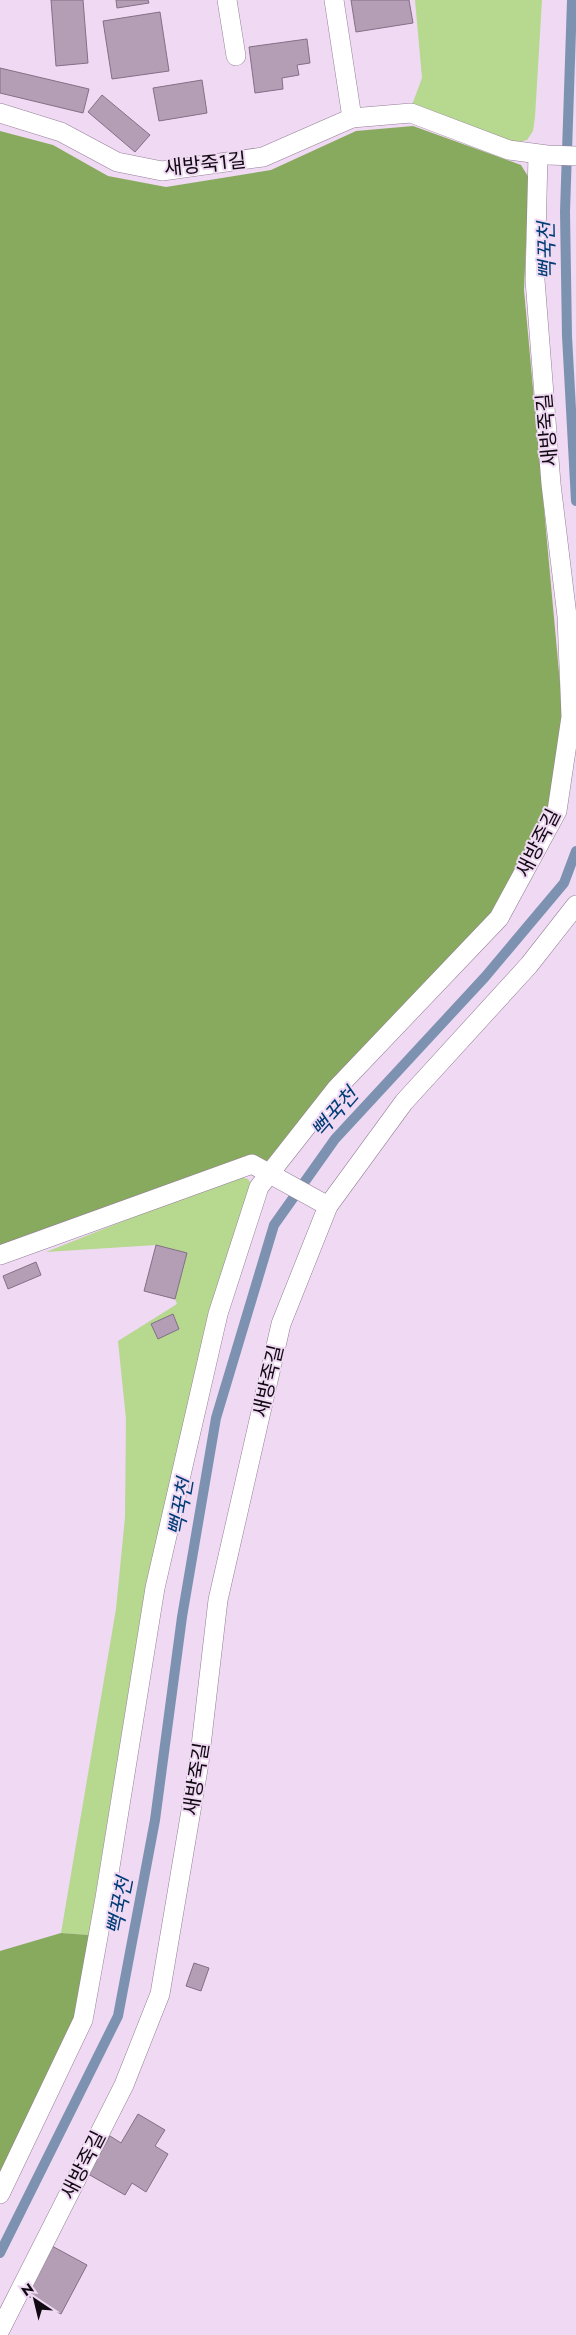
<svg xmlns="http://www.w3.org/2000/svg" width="576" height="2335" viewBox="0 0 576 2335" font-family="Jost,'Noto Sans KR',sans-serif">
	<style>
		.green { fill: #b6d88f }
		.forest { fill: #88aa5e }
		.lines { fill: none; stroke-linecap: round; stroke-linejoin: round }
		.stream { stroke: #7d92b0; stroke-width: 10 }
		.building { fill: #b39eb6; stroke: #836f86 }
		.service-casing { stroke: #947f97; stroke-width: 20 }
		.service { stroke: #fff; stroke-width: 19 }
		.labels { text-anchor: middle; stroke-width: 4; stroke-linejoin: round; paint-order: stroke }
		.street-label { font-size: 20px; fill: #110a12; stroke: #f0d9f3 }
		.water-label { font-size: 21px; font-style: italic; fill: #003d76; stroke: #f0d9f3 }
	</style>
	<rect width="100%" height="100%" fill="#f0d9f3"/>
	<g class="green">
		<polygon points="415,0 542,0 535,117 533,131 527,140 513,144 412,105 422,78"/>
		<polygon points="240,1177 248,1179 251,1184 144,1596 89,1935 61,1933 116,1609 125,1517 126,1419 118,1341 177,1304 175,1299 144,1291 156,1245 46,1252 226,1180"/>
	</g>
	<g class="forest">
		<polygon points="413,126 521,165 529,178 524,290 563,716 549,807 495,911 269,1162 252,1154 0,1246 0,131 53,145 108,176 166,187 271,170 356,131"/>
		<polygon points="61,1933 89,1935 75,2018 0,2181 0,1951"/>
	</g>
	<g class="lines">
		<g class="stream">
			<polyline points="572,0 565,212 567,336 576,501"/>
			<polyline points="0,2253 118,2016 155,1820 182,1617 216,1418 274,1225 335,1139 485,977 564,883 576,851"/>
		</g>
	</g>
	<g class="building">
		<polygon points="51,0 83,0 88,63 56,66"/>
		<polygon points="116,0 148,0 149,3 117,8"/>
		<polygon points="351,0 409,0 413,23 356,32"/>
		<polygon points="160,12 169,71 112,79 103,21"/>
		<polygon points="307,39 310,63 297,65 299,75 282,78 283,89 255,93 249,47"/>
		<polygon points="0,68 89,89 83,113 0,93"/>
		<polygon points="202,80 207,113 159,121 153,88"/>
		<polygon points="102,95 150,135 135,152 88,112"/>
		<polygon points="156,1245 187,1253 175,1299 144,1291"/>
		<polygon points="36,1262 41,1275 8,1289 3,1276"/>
		<polygon points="173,1314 179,1329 158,1339 151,1324"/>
		<polygon points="194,1963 209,1968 201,1991 186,1986"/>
		<polygon points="138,2114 165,2130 155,2146 168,2154 146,2192 132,2183 125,2195 88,2174 110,2136 121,2143"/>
		<polygon points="52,2246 87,2265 61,2314 26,2295"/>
	</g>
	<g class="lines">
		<defs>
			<g id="service">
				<polyline points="227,0 236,56"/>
				<polyline points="334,0 352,118 411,113 509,150 547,155 576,156"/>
				<polyline points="0,113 61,132 117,162 162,171 263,157 352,118"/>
				<polyline points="0,1255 252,1164 328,1206"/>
				<polyline points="0,2194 83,2020 105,1898 155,1588 218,1314 259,1187 336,1089 499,918 557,811 571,717 567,616 551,484 535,280 538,155"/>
				<polyline points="0,2330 124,2085 160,1994 199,1763 218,1600 281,1324 328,1206 404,1102 529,965 576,905"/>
			</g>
		</defs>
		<use href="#service" class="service-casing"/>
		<use href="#service" class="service"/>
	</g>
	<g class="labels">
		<g class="street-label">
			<text transform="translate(205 164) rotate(-6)" y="7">새방죽1길</text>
			<text transform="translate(547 430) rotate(-95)" y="7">새방죽길</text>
			<text transform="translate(538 843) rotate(-63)" y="7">새방죽길</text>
			<text transform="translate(268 1381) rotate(-77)" y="7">새방죽길</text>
			<text transform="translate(196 1779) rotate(-81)" y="7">새방죽길</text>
			<text transform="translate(83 2165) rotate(-63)" y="7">새방죽길</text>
		</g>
		<g class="water-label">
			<text transform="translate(547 251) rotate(-91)" y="7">뻑꾹천</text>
			<text transform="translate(335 1113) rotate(-49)" y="7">뻑꾹천</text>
			<text transform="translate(181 1507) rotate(-80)" y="7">뻑꾹천</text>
			<text transform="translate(120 1906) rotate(-79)" y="7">뻑꾹천</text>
		</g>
	</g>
	<g transform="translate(35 2300) rotate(325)" stroke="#f0d9f3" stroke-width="4" paint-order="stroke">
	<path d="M0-4L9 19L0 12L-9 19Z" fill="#110a12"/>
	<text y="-8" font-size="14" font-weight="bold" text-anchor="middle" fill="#110a12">N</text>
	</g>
</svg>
